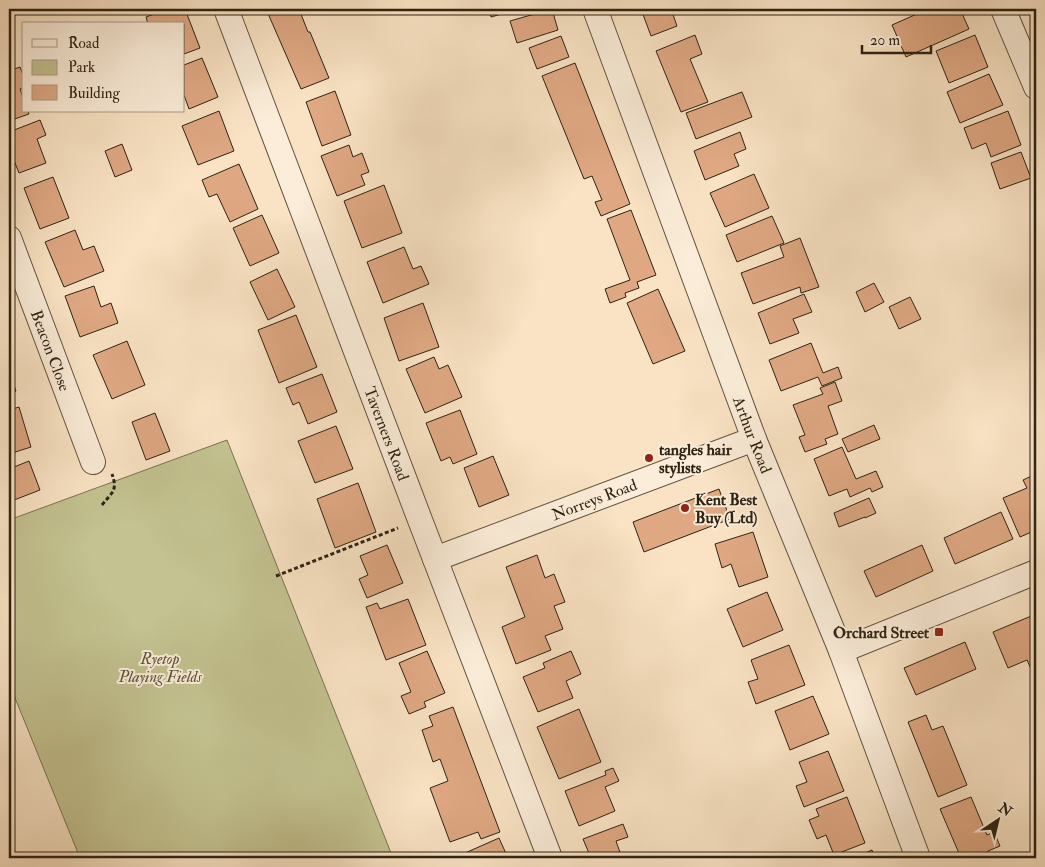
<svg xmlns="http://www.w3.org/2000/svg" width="1045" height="867" viewBox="0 0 1045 867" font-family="'IM FELL Double Pica',serif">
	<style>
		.green { fill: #c3c290; stroke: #787252 }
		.building { fill: #dfa883; stroke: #2e2313 }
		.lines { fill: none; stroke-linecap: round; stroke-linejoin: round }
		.minor-casing { stroke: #61533f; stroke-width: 26 }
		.path { stroke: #2e2313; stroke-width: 3; stroke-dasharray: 4 2.5; stroke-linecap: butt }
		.minor { stroke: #fbedd9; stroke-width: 24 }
		.poi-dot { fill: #8f2418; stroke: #fbedd9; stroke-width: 2 }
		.labels { text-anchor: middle; stroke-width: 4; stroke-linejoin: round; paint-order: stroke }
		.street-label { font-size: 16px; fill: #2e2313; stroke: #fbedd9 }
		.poi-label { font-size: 16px; font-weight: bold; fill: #2e2313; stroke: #fbedd9; text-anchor: start }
		.park-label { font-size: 16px; font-style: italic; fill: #5b5338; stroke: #fbedd9 }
	</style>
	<rect width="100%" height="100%" fill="#f9e3c4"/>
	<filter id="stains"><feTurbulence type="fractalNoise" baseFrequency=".004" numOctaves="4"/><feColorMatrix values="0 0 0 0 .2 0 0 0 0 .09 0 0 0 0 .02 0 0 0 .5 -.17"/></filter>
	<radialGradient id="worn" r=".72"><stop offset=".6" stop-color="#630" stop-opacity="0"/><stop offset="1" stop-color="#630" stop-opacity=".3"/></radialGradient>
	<polygon class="green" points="227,440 393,858 80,858 9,683 9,520"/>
	<g class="building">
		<polygon points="167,9 185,9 200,48 184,54 184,24 148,24 146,17"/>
		<polygon points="266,9 299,9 308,32 310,32 329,78 301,89"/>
		<polygon points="489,9 511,9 512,11 491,17"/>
		<polygon points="552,9 558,30 517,43 510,21"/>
		<polygon points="641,9 671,9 677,26 651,36"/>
		<polygon points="928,9 960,9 969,29 906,57 892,25"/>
		<polygon points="695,35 702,54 690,59 708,102 681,112 656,51"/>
		<polygon points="975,35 988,67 949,83 936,51"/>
		<polygon points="561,36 569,57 537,69 529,48"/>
		<polygon points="202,58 218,97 189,109 184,95 184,65"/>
		<polygon points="575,63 630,204 601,216 595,202 602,200 592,176 584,179 542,76"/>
		<polygon points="20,67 24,78 24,88 20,89 24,100 24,111 28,111 29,114 9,121 9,71"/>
		<polygon points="989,74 1003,105 960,123 947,92"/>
		<polygon points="335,91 351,135 322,146 306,102"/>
		<polygon points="742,92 752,117 696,139 686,113"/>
		<polygon points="219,111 234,151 198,165 182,126"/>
		<polygon points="1008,111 1021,145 991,157 986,143 972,149 964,128"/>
		<polygon points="40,120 46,135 37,139 46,163 19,173 9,148 9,132"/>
		<polygon points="740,132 746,149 734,154 739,166 705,180 694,151"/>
		<polygon points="122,144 132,170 115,177 105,151"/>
		<polygon points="349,145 353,157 362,153 369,172 361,175 365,185 337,196 321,156"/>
		<polygon points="1021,152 1031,178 1000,189 991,163"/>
		<polygon points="239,164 258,209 230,222 217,194 209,197 202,180"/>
		<polygon points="754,174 769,208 725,227 710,193"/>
		<polygon points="53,177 69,218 40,229 24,188"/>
		<polygon points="384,185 402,233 362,248 344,201"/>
		<polygon points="631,210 656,275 637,282 639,288 625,293 626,297 610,303 605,289 630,280 607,219"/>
		<polygon points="262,215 279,253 250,266 233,228"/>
		<polygon points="772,216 784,243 737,262 726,235"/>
		<polygon points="75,230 83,250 94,246 104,271 64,287 45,242"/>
		<polygon points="800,238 819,287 801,293 800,287 753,304 741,273 784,257 780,246"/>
		<polygon points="404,247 413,269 421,266 429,284 383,303 367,262"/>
		<polygon points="277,269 295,307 268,320 250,282"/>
		<polygon points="874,283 884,302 865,312 856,292"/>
		<polygon points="94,286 101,307 111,303 118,323 80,337 65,296"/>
		<polygon points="658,289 685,351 653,364 627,303"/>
		<polygon points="804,294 812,312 793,319 799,333 770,344 758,313"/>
		<polygon points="910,297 921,319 899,329 889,307"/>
		<polygon points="423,303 439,347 399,361 384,318"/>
		<polygon points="296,315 317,367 279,383 258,330"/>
		<polygon points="127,341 145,385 112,399 93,355"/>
		<polygon points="811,343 823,373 838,367 842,378 822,386 818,377 781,391 769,360"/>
		<polygon points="434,357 439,369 448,365 462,397 425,413 406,369"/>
		<polygon points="9,371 16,391 9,394"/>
		<polygon points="322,374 337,412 308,424 299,402 293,405 286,388"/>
		<polygon points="835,382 842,401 828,406 838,434 825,439 827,444 805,452 799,437 805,435 793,405 823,394 820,388"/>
		<polygon points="19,407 31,447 9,454 9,410"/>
		<polygon points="460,410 477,454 453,464 450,457 441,461 426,423"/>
		<polygon points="155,413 170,451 146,460 132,422"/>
		<polygon points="874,425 880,439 848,452 842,439"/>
		<polygon points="336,426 353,469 315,483 298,441"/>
		<polygon points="842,447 856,479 876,471 883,487 872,492 870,488 850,497 847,489 829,496 814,459"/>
		<polygon points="493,456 509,495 479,507 464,468"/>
		<polygon points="29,461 40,490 9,502 9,478 12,477 9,469"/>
		<polygon points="1036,474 1036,530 1020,537 1003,498 1027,488 1023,480"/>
		<polygon points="358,483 376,532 335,548 317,499"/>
		<polygon points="719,489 730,519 644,552 633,522"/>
		<polygon points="869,498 876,513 865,518 865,517 839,527 834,513"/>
		<polygon points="1001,512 1013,539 955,564 944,538"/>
		<polygon points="753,532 768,577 739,587 731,564 722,568 715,544"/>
		<polygon points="387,545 403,583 367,598 359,579 368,575 360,556"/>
		<polygon points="922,545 933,571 876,597 864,571"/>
		<polygon points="537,555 545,578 554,574 565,602 554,606 563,629 545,636 551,650 516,664 502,627 525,617 506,567"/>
		<polygon points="767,592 783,630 743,647 727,609"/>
		<polygon points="408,599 426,645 386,660 366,607 377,603 380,609"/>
		<polygon points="1036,614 1036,669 1032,671 1027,660 1008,668 993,632"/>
		<polygon points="965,642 976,669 916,695 904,668"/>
		<polygon points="789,645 805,685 756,704 748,682 758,679 751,660"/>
		<polygon points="427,651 445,693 424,702 426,707 409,714 401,696 411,692 399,663"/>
		<polygon points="571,651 581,674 566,681 573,698 538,712 523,677 545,668 543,663"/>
		<polygon points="813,696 829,734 790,750 775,711"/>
		<polygon points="453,707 500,832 481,839 478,832 450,842 430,788 448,781 440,759 433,762 422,730 433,726 429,716"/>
		<polygon points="579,709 601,762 559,779 537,727"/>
		<polygon points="926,715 932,730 943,726 967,785 938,797 908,722"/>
		<polygon points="828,751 844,791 804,807 796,786 807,782 799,762"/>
		<polygon points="613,768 619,781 605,787 615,811 579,826 565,791 606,775 605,771"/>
		<polygon points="847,797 865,843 834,855 826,835 817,839 809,820 819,816 816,809"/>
		<polygon points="971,797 987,835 994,832 1000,846 988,851 991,858 961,858 940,809"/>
		<polygon points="623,824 628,837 616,841 622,858 591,858 583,839"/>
		<polygon points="499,838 508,858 457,858 456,857"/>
		<polygon points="11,842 15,853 9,855 9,843"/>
		<polygon points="872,850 875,858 853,858"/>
	</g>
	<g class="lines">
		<defs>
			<g id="minor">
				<path id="s1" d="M 226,9 L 420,520 L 550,858"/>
				<path id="s2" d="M 595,9 L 754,439 L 841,651 L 918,858"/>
				<polyline points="1003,9 1036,87"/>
				<path id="s3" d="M 9,238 L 93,462"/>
				<path id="s4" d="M 435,559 L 754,439"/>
				<polyline points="841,651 1036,572"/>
			</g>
		</defs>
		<use href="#minor" class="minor-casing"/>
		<g class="path">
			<path d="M 102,505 C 112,492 118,491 112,474"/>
			<polyline points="276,576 398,528"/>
		</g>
		<use href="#minor" class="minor"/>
	</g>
	<g class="poi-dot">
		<circle cx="649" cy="458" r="5"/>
		<circle cx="685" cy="508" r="5"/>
		<rect x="934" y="627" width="10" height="10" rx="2.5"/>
	</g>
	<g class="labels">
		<g class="street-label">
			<text dy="6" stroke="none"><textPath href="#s3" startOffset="120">Beacon Close</textPath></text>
			<text dy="6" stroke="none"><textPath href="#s1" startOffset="454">Taverners Road</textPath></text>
			<text dy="6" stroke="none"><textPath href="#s2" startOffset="454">Arthur Road</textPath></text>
			<text dy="6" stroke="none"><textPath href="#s4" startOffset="170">Norreys Road</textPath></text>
		</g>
		<g class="poi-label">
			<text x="659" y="455">tangles hair<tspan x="659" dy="18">stylists</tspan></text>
			<text x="695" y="505">Kent Best<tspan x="695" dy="18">Buy (Ltd)</tspan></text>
			<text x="929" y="638" text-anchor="end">Orchard Street</text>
		</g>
		<g class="park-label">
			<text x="160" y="664">Ryetop<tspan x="160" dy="18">Playing Fields</tspan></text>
		</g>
	</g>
	<rect width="1045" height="867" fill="none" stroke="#f9e3c4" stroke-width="30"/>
	<rect x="10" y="10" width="1025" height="847" fill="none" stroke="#2e2313" stroke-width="2.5"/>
	<rect x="15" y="15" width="1015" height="837" fill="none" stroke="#2e2313"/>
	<rect x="22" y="22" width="162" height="90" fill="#fbedd9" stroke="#a99c8a"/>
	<rect x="32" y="39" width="25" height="8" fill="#fbedd9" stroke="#a99c8a"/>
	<text x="68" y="48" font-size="15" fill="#2e2313">Road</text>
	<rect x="32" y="60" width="25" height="15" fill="#c3c290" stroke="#a99c8a"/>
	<text x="68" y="72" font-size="15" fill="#2e2313">Park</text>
	<rect x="32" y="85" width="25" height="15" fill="#dfa883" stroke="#a99c8a"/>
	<text x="68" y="98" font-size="15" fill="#2e2313">Building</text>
	<g transform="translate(998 820) rotate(35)" stroke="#fbedd9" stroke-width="4" paint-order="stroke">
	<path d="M0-4L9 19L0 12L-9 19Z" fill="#2e2313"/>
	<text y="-8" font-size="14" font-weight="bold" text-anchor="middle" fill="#2e2313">N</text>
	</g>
	<path d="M862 45v8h69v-8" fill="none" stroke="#2e2313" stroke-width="2.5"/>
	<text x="870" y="45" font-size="15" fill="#2e2313" stroke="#fbedd9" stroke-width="4" paint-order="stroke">20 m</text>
	<rect width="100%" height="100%" filter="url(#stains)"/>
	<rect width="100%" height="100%" fill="url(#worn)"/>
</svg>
